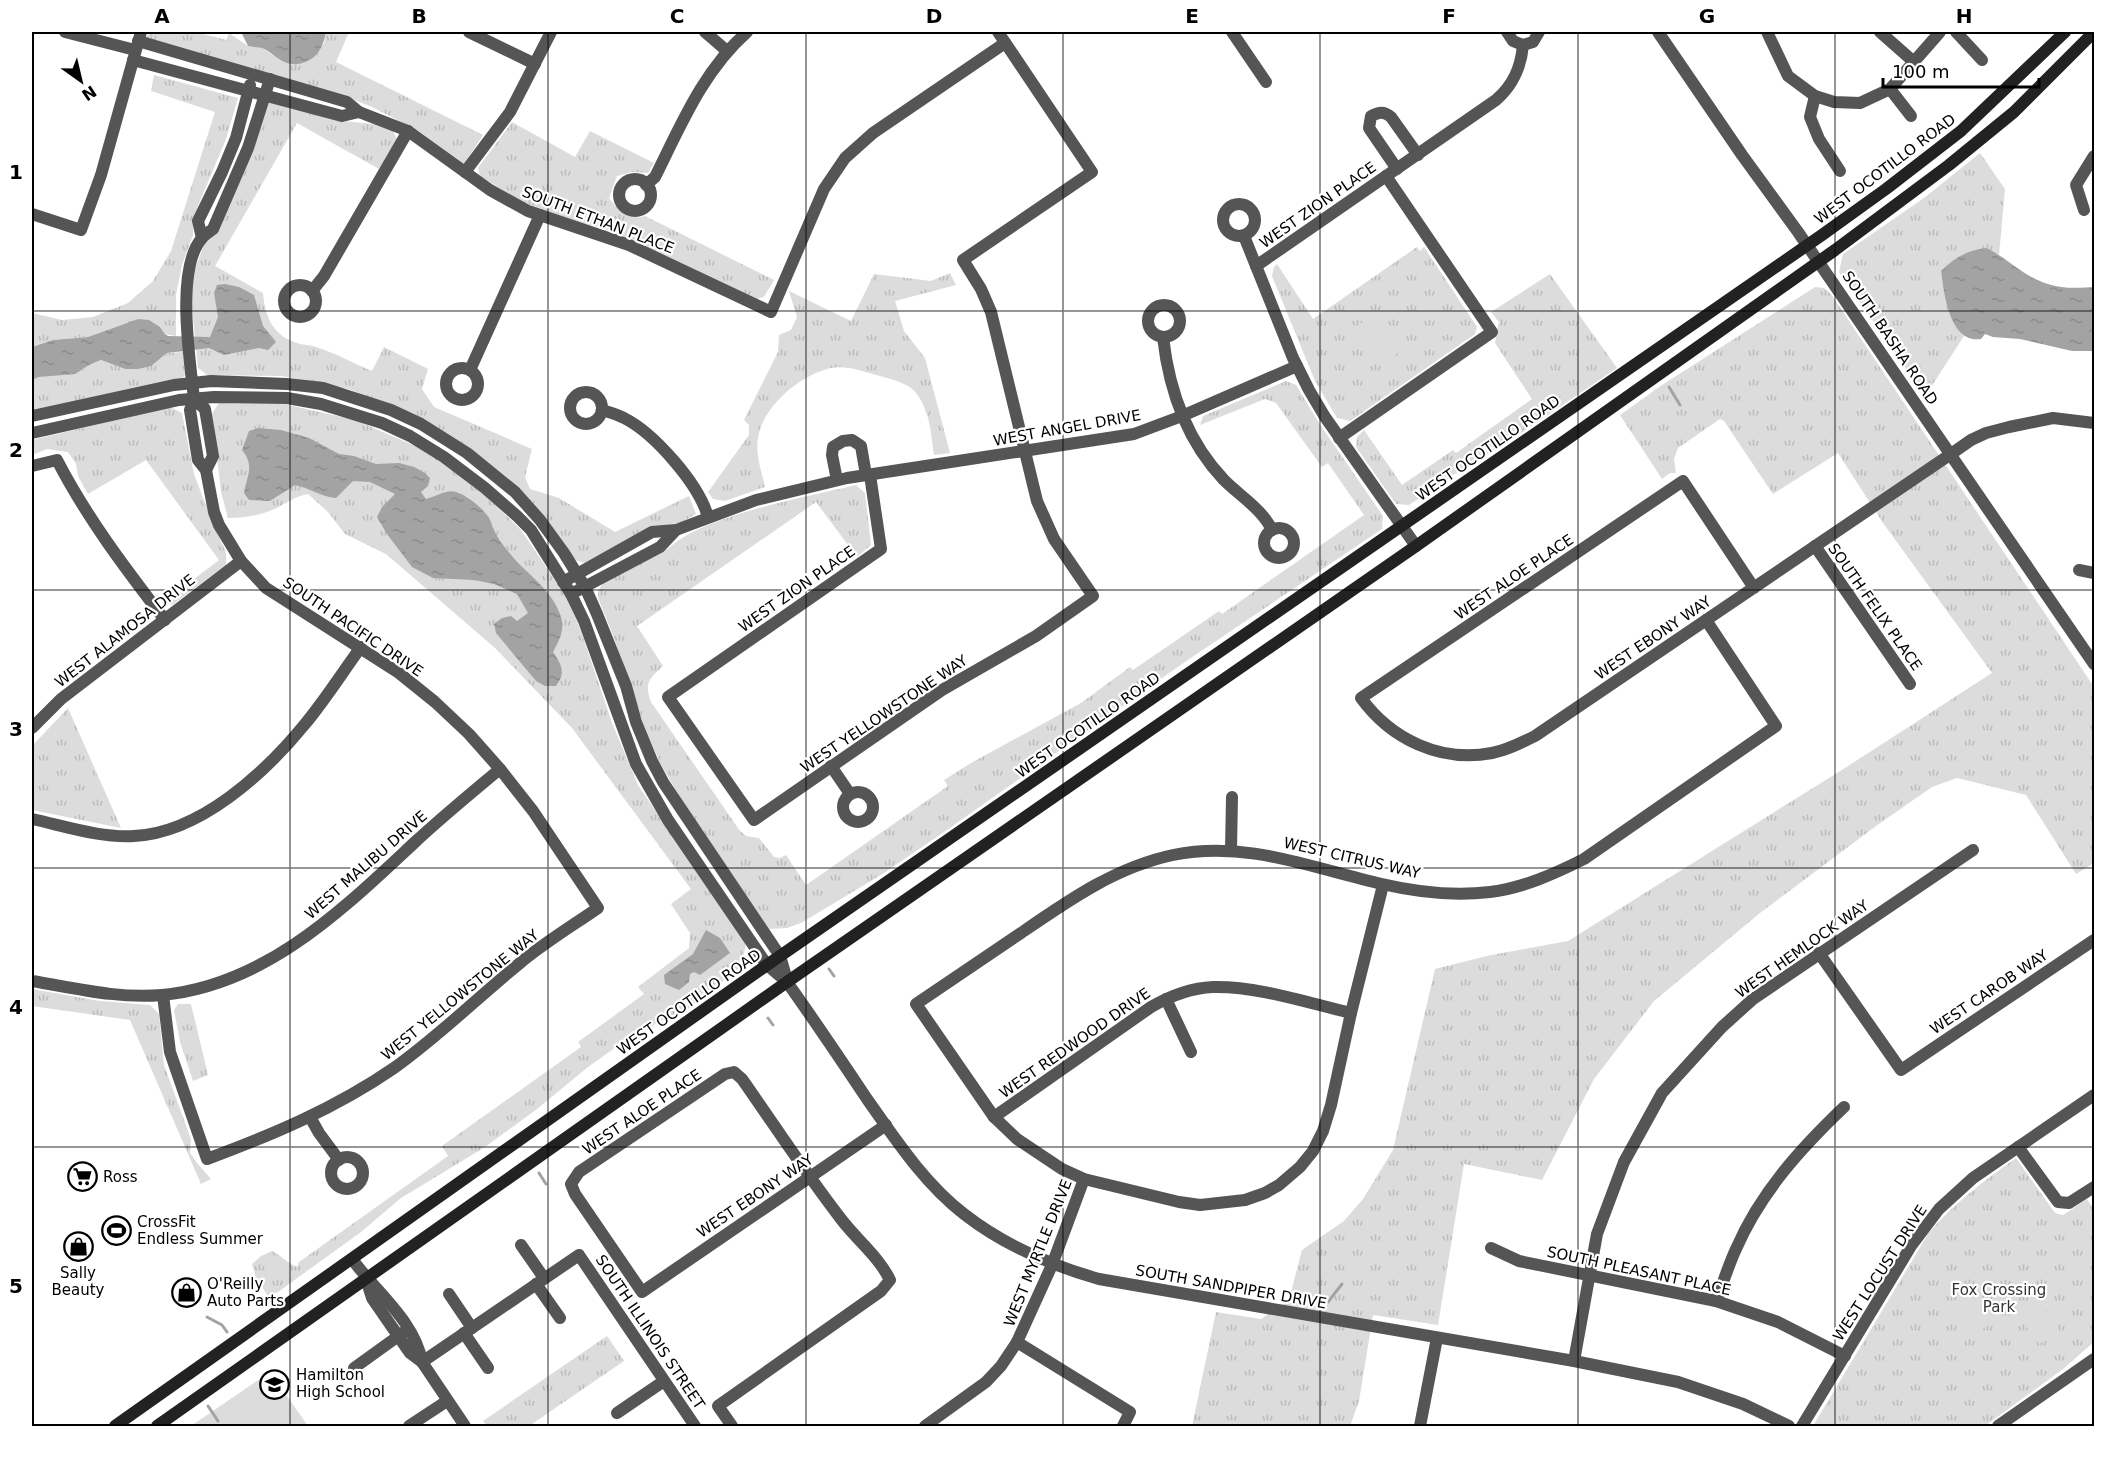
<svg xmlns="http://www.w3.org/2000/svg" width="2126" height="1458" viewBox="0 0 2126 1458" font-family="'DejaVu Sans',sans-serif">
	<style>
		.grass { fill: url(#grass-tufts) }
		.pitch { fill: #dcdcdc }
		.water { fill: url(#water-ripples) }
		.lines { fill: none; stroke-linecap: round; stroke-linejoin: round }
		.stream { stroke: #a3a3a3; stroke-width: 3 }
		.minor { stroke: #555; stroke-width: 12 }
		.tertiary { stroke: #555; stroke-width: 12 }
		.secondary { stroke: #222; stroke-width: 12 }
		.grid { fill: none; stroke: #000; stroke-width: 1.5; stroke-opacity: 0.55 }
		.labels { text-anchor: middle; stroke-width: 4.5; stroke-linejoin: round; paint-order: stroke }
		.street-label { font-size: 15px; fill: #000; stroke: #fff }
		.poi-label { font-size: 15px; fill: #000; stroke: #fff; text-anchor: start }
		.park-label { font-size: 15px; fill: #333; stroke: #fff }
		.neatline { fill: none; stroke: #000; stroke-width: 2 }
		.grid-label { font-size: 20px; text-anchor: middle; font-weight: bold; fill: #000 }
	</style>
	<defs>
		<pattern id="grass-tufts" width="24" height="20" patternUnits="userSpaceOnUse" patternTransform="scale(1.5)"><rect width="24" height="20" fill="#dcdcdc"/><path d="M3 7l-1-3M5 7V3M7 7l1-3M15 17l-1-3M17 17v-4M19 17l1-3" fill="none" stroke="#bbb"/></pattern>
		<pattern id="water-ripples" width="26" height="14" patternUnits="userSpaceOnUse" patternTransform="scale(1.5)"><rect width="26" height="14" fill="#a3a3a3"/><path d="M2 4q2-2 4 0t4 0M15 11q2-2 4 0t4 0" fill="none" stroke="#8b8b8b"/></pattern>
	</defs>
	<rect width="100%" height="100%" fill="#fff"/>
	<g class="grass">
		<polygon points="149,32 195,32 227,40 229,33 248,46 262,48 279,59 324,44 326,32 349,32 336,62 483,135 464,164 419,131 372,107 339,94 146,39"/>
		<polygon points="154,75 238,98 226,139 193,218 193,235 182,265 176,295 176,336 165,334 160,327 138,319 88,337 53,340 32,347 32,313 62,320 93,317 128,303 153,281 171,251 215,112 151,91"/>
		<path d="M 267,102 L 342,121 L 374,124 L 393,131 L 397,139 L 379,169 L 297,123 L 215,266 L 263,293 C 265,316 272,335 297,343 C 303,345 310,345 316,347 C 335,353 353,363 372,371 L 384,347 L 428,369 L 422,389 L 434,407 L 532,449 L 525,477 L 530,489 L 559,498 L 615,532 L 689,496 L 696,514 L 682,522 L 650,529 L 585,563 L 575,560 L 545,519 L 417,417 L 349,389 L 282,376 L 207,375 L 198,368 L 191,298 L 192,277 L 205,242 Z"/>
		<path d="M 512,122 L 575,157 L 590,131 L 654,163 L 648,173 L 632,172 L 617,176 L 609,198 C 619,211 628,221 645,216 L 774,280 L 764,297 L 757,299 L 608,230 L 545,213 L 506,192 L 480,176 L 478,168 Z"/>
		<path d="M 1980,153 L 2005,189 L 1999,255 L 1987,248 L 1941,271 C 1943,290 1950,323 1964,336 L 1931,387 L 1923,393 L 1839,272 L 1843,254 L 1924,198 Z"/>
		<polygon points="1417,247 1420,251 1424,247 1477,327 1475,334 1350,421 1337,418 1315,381 1272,276 1274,267 1277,264 1313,319"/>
		<path d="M 950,273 L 956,285 L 895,301 L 904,331 L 925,358 L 950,453 L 934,455 C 931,433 930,412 917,394 C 910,383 888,378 876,375 C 863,371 845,365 831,368 C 802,374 766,404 759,433 C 754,451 761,469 765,487 L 725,501 L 713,499 L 708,492 L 749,435 L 749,425 L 744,420 L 778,352 L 779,335 L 791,330 L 797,317 L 789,291 L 851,321 L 874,274 L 931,281 Z"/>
		<polygon points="1550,274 1617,368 1508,442 1453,475 1409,505 1396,504 1356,447 1357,437 1364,430 1402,485 1453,450 1456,453 1532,399 1495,343 1499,322 1491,312"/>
		<polygon points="1815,287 1824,288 1831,294 2094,687 2094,863 2076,874 2026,795 1957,778 1932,787 1876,826 1760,913 1654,1001 1594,1079 1542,1180 1464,1164 1438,1325 1373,1315 1359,1401 1350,1426 1192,1426 1216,1312 1261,1319 1289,1300 1302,1250 1344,1221 1363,1199 1393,1150 1435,969 1491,955 1568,941 1845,768 1992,673 1883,523 1838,453 1773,494 1724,421 1720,419 1678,448 1674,459 1676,473 1670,473 1662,479 1620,415 1662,385"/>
		<polygon points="183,352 185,375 178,382 32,412 32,380 39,377 82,370 91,364 101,360 125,369 161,358 167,353"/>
		<path d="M 1286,381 L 1296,385 L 1319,423 L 1383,516 L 1382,529 L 1182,664 L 947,830 L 884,873 L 801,923 L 787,928 L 769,929 L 689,812 L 661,765 L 645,728 L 611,630 L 598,598 L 598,591 L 603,583 L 669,548 C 704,515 807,497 856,485 L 865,493 L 871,545 L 857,557 L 816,502 L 637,626 L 663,666 C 649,679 644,683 651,702 L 740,831 L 746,836 L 759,838 L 774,857 L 780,858 L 786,855 L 806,885 L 948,786 L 944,780 L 971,763 L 1081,703 L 1130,667 L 1133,670 L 1219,611 L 1222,614 L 1364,515 L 1328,463 L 1322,467 L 1276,403 L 1265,399 L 1200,425 L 1203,416 Z"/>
		<path d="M 220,401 L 284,404 L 355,420 L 429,452 L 485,495 L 521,530 L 568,599 L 582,634 L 612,723 L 638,785 L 746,944 L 741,967 L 685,1011 L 670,1016 L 626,1040 L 588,1067 L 537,1109 L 485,1147 L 401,1198 L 361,1232 L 278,1292 L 268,1296 L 256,1278 L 252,1264 L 261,1256 L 272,1251 C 282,1256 287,1263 297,1267 L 299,1262 L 448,1156 L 442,1146 L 581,1047 L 578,1042 L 644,994 L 638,987 L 689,948 L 690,933 L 671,904 L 691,889 L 572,728 L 495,648 L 386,554 L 345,534 L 328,512 L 308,494 C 294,496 285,505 272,510 C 257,516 244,518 228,518 L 221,492 L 212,414 Z"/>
		<polygon points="170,407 182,413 194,474 214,527 226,552 226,565 172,605 164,602 219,560 146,460 88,494 78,476 76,464 68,452 47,449 32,455 32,440"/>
		<polygon points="68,708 121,828 32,810 32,746"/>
		<polygon points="32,989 100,1001 150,1005 159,1014 164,1065 191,1139 190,1153 197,1163 211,1179 201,1184 130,1020 32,1006"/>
		<polygon points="178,1004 191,1004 208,1075 193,1081 180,1042 174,1010"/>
		<path d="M 2016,1158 L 2055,1213 L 2063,1215 L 2087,1199 L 2094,1210 L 2094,1342 L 2063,1369 L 1985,1426 L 1813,1426 L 1928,1234 C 1954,1203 1982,1182 2016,1158 Z"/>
		<polygon points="607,1336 624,1361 529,1426 487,1426 483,1421"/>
	</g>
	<g class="pitch">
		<polygon points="1376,313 1402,350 1379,366 1353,329"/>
		<polygon points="1969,1291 1992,1323 1973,1335 1951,1303"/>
		<polygon points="2036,1298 2059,1330 2039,1344 2016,1312"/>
		<polygon points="270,1372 308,1426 191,1426"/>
	</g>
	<g class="water">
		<path d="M 241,32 L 326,32 C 323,50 313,65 292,64 C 280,63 272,52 262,48 C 258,47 252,47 248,46 Z"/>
		<path d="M 1987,248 C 2008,259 2026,278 2048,284 C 2062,289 2080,288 2094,287 L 2094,351 L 2072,351 L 2020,339 L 1993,337 L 1985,334 L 1981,339 C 1950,344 1944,294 1941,271 C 1955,257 1968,250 1987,248 Z"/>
		<polygon points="225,284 239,287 254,295 263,326 276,342 268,350 259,348 224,355 209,348 167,353 151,366 138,369 125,369 101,360 91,364 75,374 39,377 32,380 32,347 53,340 88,337 138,319 149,320 160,327 165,334 168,336 210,337 218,317 214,293 217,285"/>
		<path d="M 258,428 L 281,430 L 309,438 L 339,454 L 354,456 L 376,464 L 399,463 L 414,467 L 425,473 L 430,478 L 428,486 L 421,492 L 426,499 C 436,497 446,489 456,492 C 466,495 480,506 486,514 C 491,519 491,524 494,530 C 497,537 502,544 507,550 C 524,573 552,588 561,617 C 565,630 559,641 553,652 C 562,665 566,673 556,686 L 545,686 L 536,681 L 496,633 L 494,624 L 502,618 L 511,616 L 517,621 L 528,613 L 517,594 L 494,584 L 474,580 L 433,578 L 412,567 L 387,534 L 377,517 L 382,507 L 395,494 L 370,482 L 353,481 L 336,498 C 321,497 310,488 295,485 L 270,501 L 249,500 L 244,493 C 247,475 255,466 242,450 L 249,431 Z"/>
		<polygon points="706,930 720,938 730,953 700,975 694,972 690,974 689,982 679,990 665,984 664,975 693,954"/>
	</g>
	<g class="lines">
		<g class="stream">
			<polyline points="1669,387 1680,405"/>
			<polyline points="829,969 834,976"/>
			<polyline points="768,1018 773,1025"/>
			<polyline points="539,1173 546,1184"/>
			<polyline points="1328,1302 1342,1284"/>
			<polyline points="207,1317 222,1325 227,1332"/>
			<polyline points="208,1406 218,1421"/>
		</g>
		<g class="minor">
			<polyline points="65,32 135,50"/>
			<polyline points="469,32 535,64"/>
			<polyline points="705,32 727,51"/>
			<polyline points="1232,32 1266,82"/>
			<polyline points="1507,32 1513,41 1523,45 1533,42 1539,32"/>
			<polyline points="1767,32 1788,76 1815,96 1834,102 1860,103 1890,89 1940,32"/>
			<polyline points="1880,32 1914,62"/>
			<polyline points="1956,32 1982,60"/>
			<polyline points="138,41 347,102 359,112 408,131 490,190 528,211 629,245 771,312 824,189 845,158 873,133 1005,43"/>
			<polyline points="133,60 342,116 359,112"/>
			<polyline points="1890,89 1911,116"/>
			<polyline points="1815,96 1810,117 1819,139 1840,171"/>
			<path d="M 1397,169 L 1369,128 L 1371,116 C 1379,112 1384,111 1391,117 L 1418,155"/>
			<polyline points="465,172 510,112 551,32"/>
			<circle cx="635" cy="195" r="16"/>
			<path d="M 646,185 L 655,177 C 681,125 703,71 747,32"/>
			<circle cx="1239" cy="220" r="16"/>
			<polyline points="2084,210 2076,185 2094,156"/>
			<polyline points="32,214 81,230 101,175 141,32"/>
			<polyline points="1244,236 1293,358 1309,390 1325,417 1416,546"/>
			<polyline points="202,238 198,221 222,172 236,138 250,85"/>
			<path d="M 1256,266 L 1496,100 C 1513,85 1521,68 1523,45"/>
			<circle cx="300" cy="301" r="16"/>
			<polyline points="312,291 324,276 408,131"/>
			<circle cx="1164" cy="321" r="16"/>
			<path d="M 1163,337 C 1169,390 1186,440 1224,480 C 1240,496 1262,509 1272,530"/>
			<circle cx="462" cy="384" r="16"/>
			<polyline points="470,370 540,215"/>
			<circle cx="586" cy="408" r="16"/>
			<polyline points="194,399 205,409 213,456 206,470"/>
			<path d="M 602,410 C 609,412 617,414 624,418 C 654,433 699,484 708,517"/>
			<polyline points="1339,438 1492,332 1386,176"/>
			<path d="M 32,466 L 57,460 C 87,518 125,568 165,620"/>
			<polyline points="870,475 881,549 668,697 754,820 942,690 1036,636 1093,596 1054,539 1037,501 991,312 981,289 963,260 1092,172 998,32"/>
			<polyline points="837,480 832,455 833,447 843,441 852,440 861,446 866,475"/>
			<circle cx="1279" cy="543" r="15"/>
			<polyline points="1815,546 1910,684"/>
			<polyline points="2079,570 2094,573"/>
			<polyline points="563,582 652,532 676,530 756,500 847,478 1134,434 1182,416 1297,366"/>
			<path d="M 1754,588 L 1683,481 L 1361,698 C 1391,739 1440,763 1492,753 C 1507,750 1521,743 1535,736 C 1674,642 1812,548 1951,454 L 1971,440 L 1986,433 L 2009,427 L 2053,418 L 2094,423"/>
			<polyline points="571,594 660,547 676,530"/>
			<polyline points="32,728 61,699 241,561"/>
			<polyline points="831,766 850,794"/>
			<circle cx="858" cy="807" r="15"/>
			<path d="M 32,819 C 65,826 100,838 134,836 C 200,833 265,773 305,724 C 325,700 342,673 361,647"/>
			<polyline points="1231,850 1232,797"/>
			<path d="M 1383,885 L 1351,1013 L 1331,1105 L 1323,1131 L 1313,1151 L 1300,1167 L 1279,1185 L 1265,1193 L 1245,1200 L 1200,1205 L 1179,1202 L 1084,1179 L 1062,1169 L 1017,1139 L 994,1117 L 916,1004 C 951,980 986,957 1021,933 C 1069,900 1116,867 1173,855 C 1247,840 1311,868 1382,884 C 1416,892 1455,896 1490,892 C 1523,888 1554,874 1584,859 L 1776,726 L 1706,620"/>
			<polyline points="1819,953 1901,1070 2094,940"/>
			<path d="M 32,981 C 75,988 118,999 162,995 C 266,985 342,910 414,843 C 442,817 471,793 500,769"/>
			<path d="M 163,995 L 170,1052 L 207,1159 C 272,1135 336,1108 394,1068 C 439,1036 477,998 520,963 C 544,943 572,926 598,908 L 533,811 L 500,769 L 469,734 L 435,702 L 399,673 L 266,588 L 241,561 L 219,525 L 214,512 L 206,470 L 198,460 L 190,410 L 194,399 C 190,360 175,269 202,238 C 204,235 209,232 213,229 L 248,148 L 270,79"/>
			<polyline points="1166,999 1191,1052"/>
			<polyline points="310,1117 319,1133 339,1160"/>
			<path d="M 994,1117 L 1151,1007 C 1170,996 1191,988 1213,987 C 1258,986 1308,1003 1351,1013"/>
			<polyline points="2018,1147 2058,1202 2069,1203 2094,1187"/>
			<circle cx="347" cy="1173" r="16"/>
			<polyline points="521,1245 544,1278"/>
			<polyline points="1491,1248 1519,1261 1716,1301 1778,1322 1845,1356"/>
			<path d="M 352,1259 C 375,1291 415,1321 422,1362"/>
			<polyline points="366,1279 372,1298 410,1353 422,1362 465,1426"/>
			<polyline points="536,1284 560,1318"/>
			<polyline points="449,1294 472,1328"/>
			<path d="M 1716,1301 C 1723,1284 1728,1266 1736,1249 C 1760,1193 1801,1148 1844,1107"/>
			<polyline points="464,1333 488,1368"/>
			<polyline points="1017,1342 1130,1412 1123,1426"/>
			<polyline points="1574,1361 1597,1234 1624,1162 1662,1093 1722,1027 1753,999 1973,850"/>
			<polyline points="422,1362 579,1255 695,1426"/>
			<polyline points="354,1368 404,1332"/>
			<polyline points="617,1413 664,1381"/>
			<polyline points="409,1426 447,1401"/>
			<path d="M 732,1426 L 718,1406 L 881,1291 L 890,1280 C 879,1257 857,1240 841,1219 C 806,1174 775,1126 742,1079 L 734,1072 L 725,1074 L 579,1172 L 571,1184 L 575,1194 L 642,1292 L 886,1125"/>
			<polyline points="925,1426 986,1382 1001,1366 1017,1342 1052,1265 1084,1179"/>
			<polyline points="1420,1426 1437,1338"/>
			<polyline points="1802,1426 1911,1246 1939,1209 1973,1178 2094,1095"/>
			<polyline points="1998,1426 2094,1359"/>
		</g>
		<g class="tertiary">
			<polyline points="1658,32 1742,155 1798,232 2094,664"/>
			<polyline points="32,416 174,385 211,381 287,384 323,388 391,410 421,424 467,453 515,492 540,520 564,553 585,587 597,614 626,686 636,722 652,761 663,782 780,956 787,980"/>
			<path d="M 32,433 L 179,400 L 214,397 L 287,398 L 321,404 L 382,423 L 410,436 L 444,457 L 485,488 L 517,516 L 531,530 L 571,594 L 584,621 L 636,764 L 668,820 L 767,965 L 787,982 C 814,1020 841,1060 867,1099 C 896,1140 924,1183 964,1214 C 1005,1246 1050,1265 1099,1279 L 1574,1361 L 1678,1382 L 1743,1404 L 1789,1426"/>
		</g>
		<g class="secondary">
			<polyline points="115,1426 767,965 1822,235 1886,189 1961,131 2065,32"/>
			<polyline points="157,1426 787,982 1416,546 1835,250 1949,165 2014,112 2094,32"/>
		</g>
	</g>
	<path class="grid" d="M 290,32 L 290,1426M 548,32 L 548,1426M 806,32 L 806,1426M 1063,32 L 1063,1426M 1320,32 L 1320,1426M 1578,32 L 1578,1426M 1835,32 L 1835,1426M 32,311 L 2094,311M 32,590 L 2094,590M 32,868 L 2094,868M 32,1147 L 2094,1147"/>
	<defs>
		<symbol id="supermarket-ring" viewBox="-11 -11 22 22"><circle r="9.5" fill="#fff" stroke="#000" stroke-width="1.5"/><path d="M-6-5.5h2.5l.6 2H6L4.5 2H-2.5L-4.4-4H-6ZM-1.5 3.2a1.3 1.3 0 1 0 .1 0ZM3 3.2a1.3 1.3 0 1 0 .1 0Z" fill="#000"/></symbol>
		<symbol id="stadium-ring" viewBox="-11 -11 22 22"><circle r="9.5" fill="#fff" stroke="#000" stroke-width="1.5"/><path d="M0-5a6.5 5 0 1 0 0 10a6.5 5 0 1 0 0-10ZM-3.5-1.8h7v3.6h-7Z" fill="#000"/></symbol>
		<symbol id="shop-ring" viewBox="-11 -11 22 22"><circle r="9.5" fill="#fff" stroke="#000" stroke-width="1.5"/><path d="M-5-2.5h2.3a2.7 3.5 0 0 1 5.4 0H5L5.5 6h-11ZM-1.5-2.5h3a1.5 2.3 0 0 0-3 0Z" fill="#000"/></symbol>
		<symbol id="school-ring" viewBox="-11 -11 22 22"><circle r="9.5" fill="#fff" stroke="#000" stroke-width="1.5"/><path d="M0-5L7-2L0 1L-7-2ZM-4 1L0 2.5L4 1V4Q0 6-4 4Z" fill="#000"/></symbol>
	</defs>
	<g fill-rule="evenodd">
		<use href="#supermarket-ring" x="66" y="1160" width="33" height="33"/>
		<use href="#stadium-ring" x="100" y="1214" width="33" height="33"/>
		<use href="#shop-ring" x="62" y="1230" width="33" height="33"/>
		<use href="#shop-ring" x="170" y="1276" width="33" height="33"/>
		<use href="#school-ring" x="258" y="1368" width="33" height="33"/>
	</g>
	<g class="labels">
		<g class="street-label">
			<text transform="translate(1885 169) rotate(-37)" y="5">WEST OCOTILLO ROAD</text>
			<text transform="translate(1318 205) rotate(-35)" y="5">WEST ZION PLACE</text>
			<text transform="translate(598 220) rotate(21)" y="5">SOUTH ETHAN PLACE</text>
			<text transform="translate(1890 338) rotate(56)" y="5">SOUTH BASHA ROAD</text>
			<text transform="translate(1067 428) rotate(-10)" y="5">WEST ANGEL DRIVE</text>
			<text transform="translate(1488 448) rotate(-35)" y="5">WEST OCOTILLO ROAD</text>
			<text transform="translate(1514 577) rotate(-34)" y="5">WEST ALOE PLACE</text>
			<text transform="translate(797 589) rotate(-35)" y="5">WEST ZION PLACE</text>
			<text transform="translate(1875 607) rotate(55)" y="5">SOUTH FELIX PLACE</text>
			<text transform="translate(353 627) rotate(34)" y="5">SOUTH PACIFIC DRIVE</text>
			<text transform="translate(125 631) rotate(-38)" y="5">WEST ALAMOSA DRIVE</text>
			<text transform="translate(1653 638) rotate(-34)" y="5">WEST EBONY WAY</text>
			<text transform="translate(884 714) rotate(-34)" y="5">WEST YELLOWSTONE WAY</text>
			<text transform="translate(1088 725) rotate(-35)" y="5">WEST OCOTILLO ROAD</text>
			<text transform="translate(1352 858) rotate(13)" y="5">WEST CITRUS WAY</text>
			<text transform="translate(366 865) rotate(-41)" y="5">WEST MALIBU DRIVE</text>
			<text transform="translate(1802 949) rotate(-35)" y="5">WEST HEMLOCK WAY</text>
			<text transform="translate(1989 992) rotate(-34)" y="5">WEST CAROB WAY</text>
			<text transform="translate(460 995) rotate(-39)" y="5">WEST YELLOWSTONE WAY</text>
			<text transform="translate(689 1002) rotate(-35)" y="5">WEST OCOTILLO ROAD</text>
			<text transform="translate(1075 1043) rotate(-35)" y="5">WEST REDWOOD DRIVE</text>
			<text transform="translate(642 1112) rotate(-34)" y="5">WEST ALOE PLACE</text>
			<text transform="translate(755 1196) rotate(-34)" y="5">WEST EBONY WAY</text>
			<text transform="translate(1038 1253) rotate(-68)" y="5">WEST MYRTLE DRIVE</text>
			<text transform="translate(1639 1271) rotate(12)" y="5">SOUTH PLEASANT PLACE</text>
			<text transform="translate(1880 1273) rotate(-57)" y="5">WEST LOCUST DRIVE</text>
			<text transform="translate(1231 1287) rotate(10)" y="5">SOUTH SANDPIPER DRIVE</text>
			<text transform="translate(650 1332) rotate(56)" y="5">SOUTH ILLINOIS STREET</text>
		</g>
		<g class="poi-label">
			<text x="103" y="1182">Ross</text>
			<text x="137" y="1227">CrossFit<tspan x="137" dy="17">Endless Summer</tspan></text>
			<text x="78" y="1278" text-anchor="middle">Sally<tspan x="78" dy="17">Beauty</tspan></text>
			<text x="207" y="1289">O'Reilly<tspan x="207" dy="17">Auto Parts</tspan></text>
			<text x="296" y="1380">Hamilton<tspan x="296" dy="17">High School</tspan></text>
		</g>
		<g class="park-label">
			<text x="1999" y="1295">Fox Crossing<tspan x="1999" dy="17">Park</tspan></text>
		</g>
	</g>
	<rect width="2126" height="1458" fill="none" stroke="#ffffff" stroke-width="66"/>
	<g transform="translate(81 81) rotate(146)" stroke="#ffffff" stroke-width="4.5" paint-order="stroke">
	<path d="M0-4.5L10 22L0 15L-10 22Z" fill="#000000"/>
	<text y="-9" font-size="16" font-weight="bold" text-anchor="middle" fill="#000000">N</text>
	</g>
	<path d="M1883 78v9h156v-9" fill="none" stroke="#000000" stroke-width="3"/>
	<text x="1892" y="78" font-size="18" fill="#000000" stroke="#ffffff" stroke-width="4.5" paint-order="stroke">100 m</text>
	<rect x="33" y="33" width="2060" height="1392" class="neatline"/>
	<g class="grid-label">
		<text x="162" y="23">A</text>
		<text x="419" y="23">B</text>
		<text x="677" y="23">C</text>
		<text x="934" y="23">D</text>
		<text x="1192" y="23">E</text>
		<text x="1449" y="23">F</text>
		<text x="1707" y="23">G</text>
		<text x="1964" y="23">H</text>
		<text x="16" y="179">1</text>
		<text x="16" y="457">2</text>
		<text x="16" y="736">3</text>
		<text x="16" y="1014">4</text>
		<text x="16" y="1293">5</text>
	</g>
</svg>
